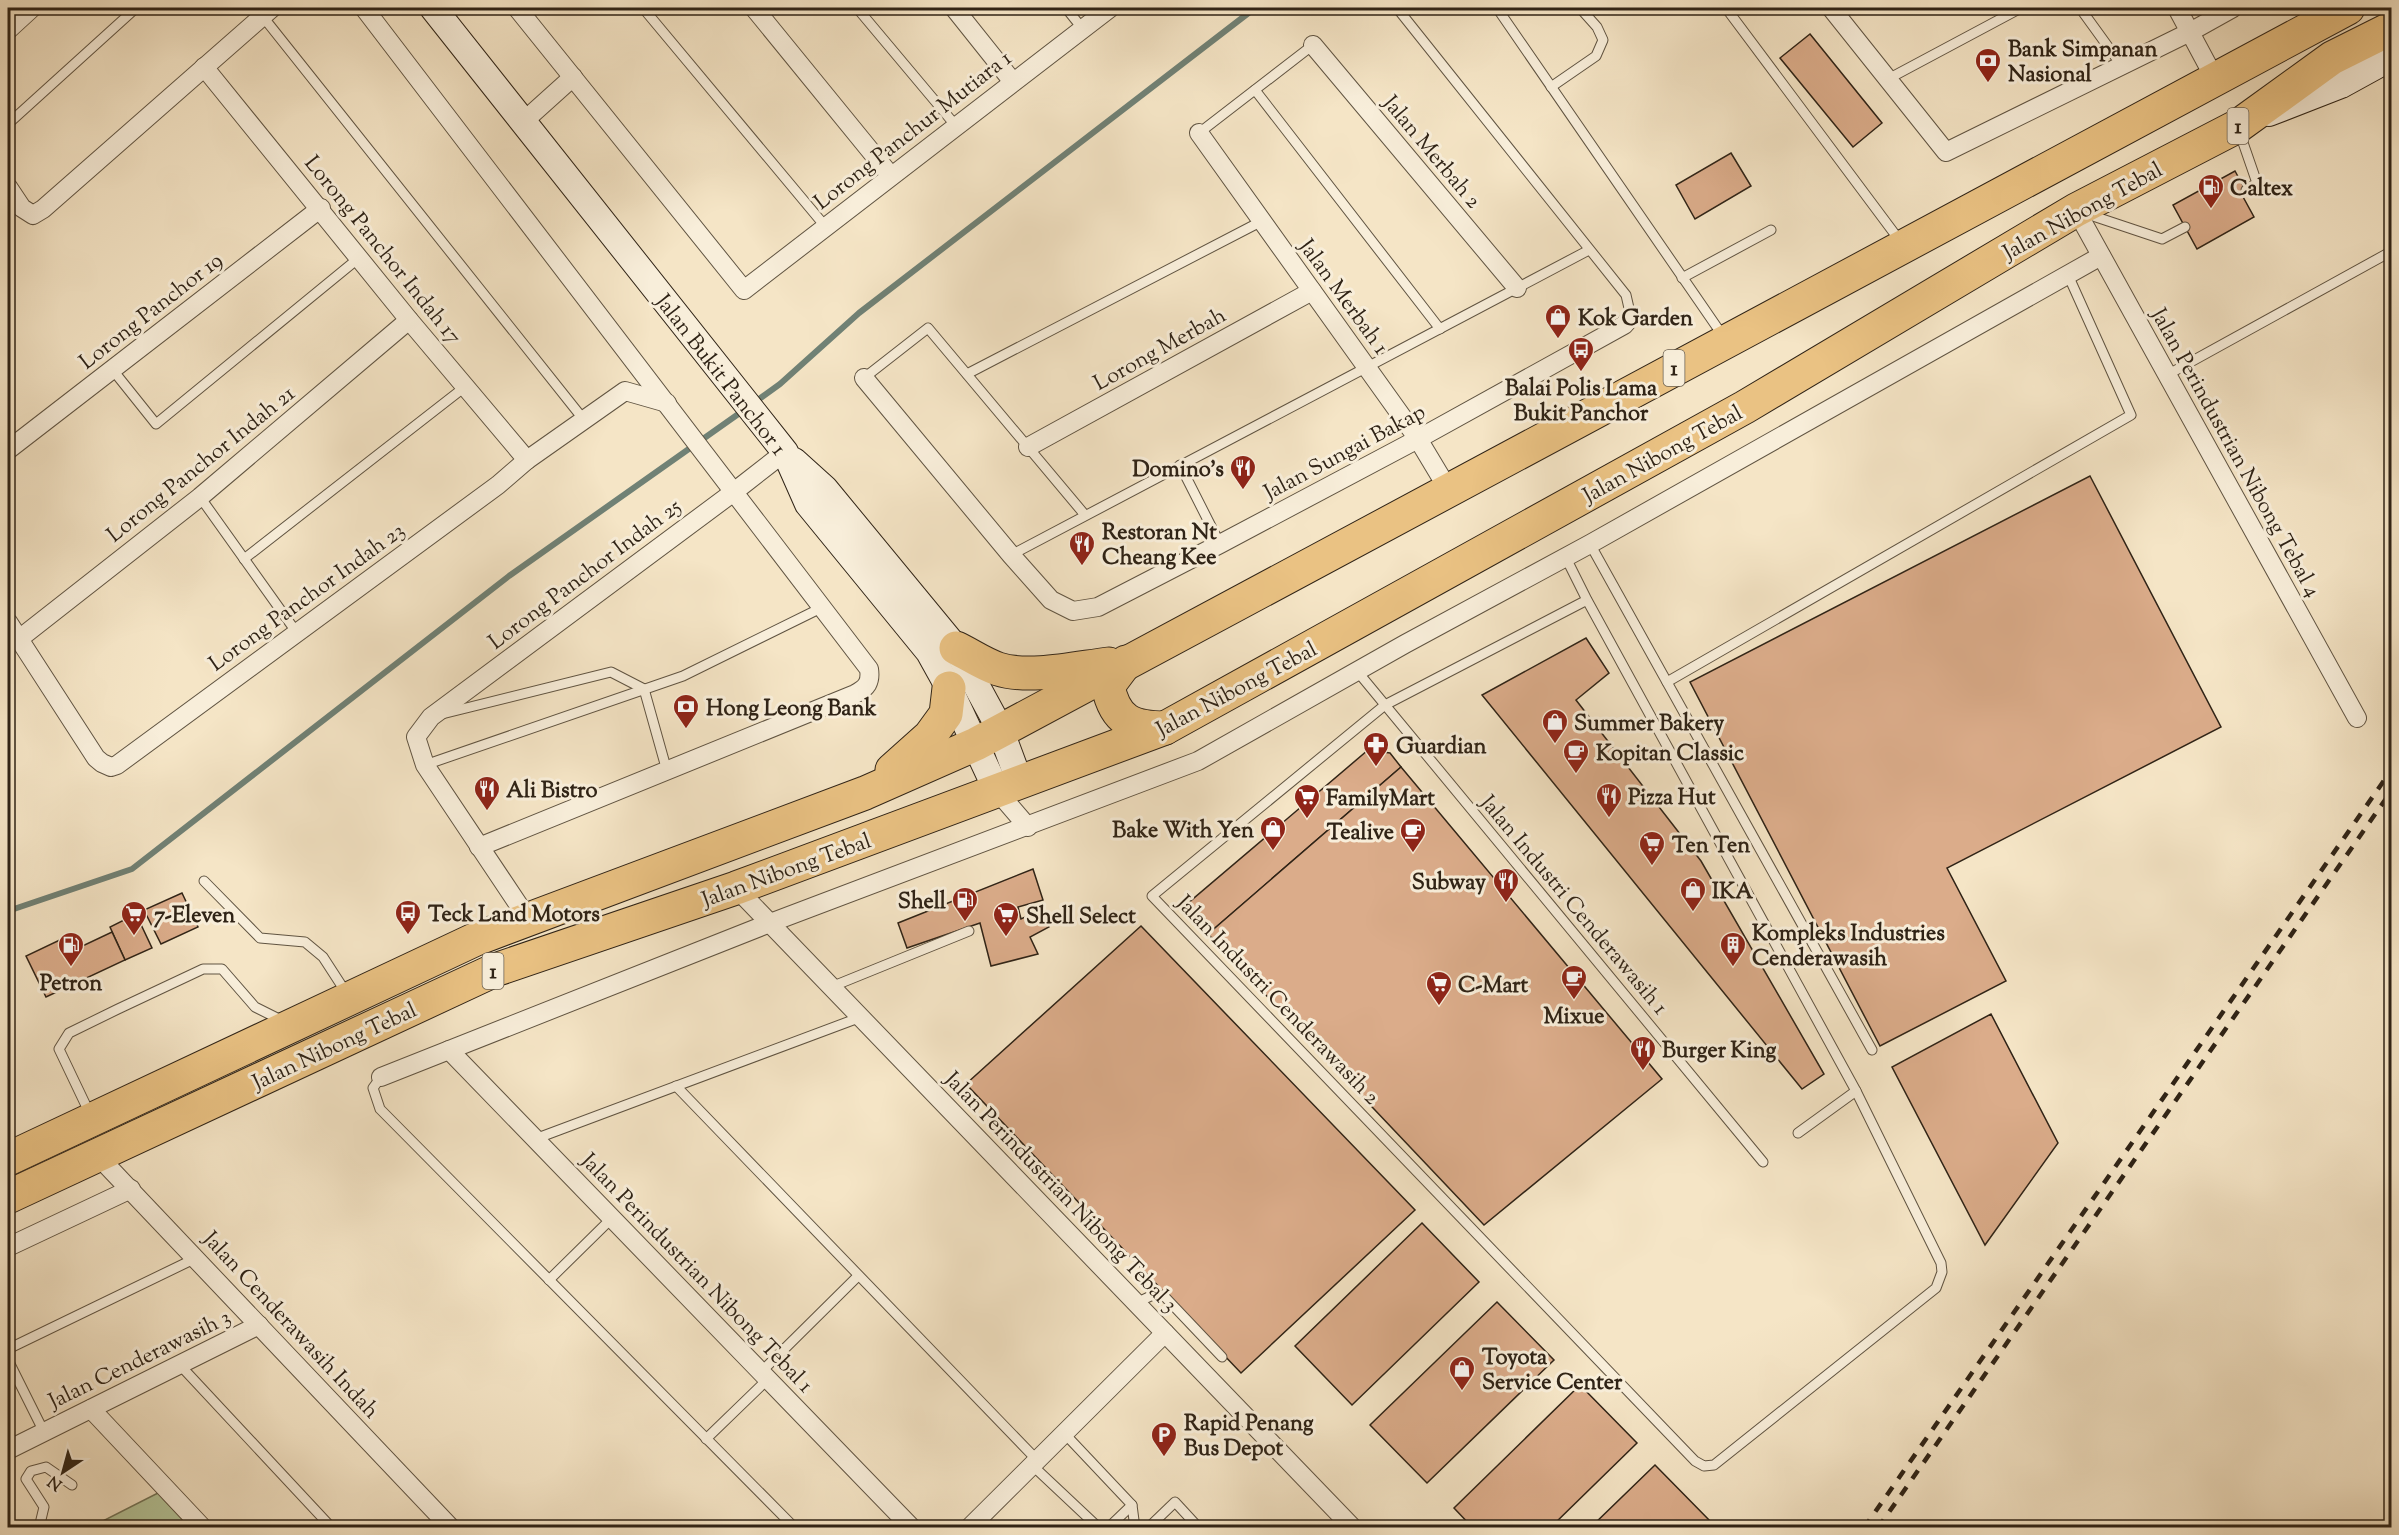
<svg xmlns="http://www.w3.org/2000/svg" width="2399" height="1535" viewBox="0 0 2399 1535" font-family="'Sorts Mill Goudy',serif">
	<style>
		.green { fill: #b5c69a; stroke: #727458; stroke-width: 1.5 }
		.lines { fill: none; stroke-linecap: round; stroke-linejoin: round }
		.stream { stroke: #708175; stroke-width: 6 }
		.building { fill: #dbac8a; stroke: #2f2316; stroke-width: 1.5 }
		.lane-casing { stroke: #605442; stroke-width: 11 }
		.street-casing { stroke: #605442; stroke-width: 20 }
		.secondary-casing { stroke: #2f2316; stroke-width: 28 }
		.highway-casing { stroke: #2f2316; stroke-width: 35 }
		.lane { stroke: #f8eeda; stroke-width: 9 }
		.street { stroke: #f8eeda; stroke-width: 18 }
		.secondary { stroke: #f8eeda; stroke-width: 26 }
		.highway { stroke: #eac283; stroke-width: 33 }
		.rail { stroke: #2f2316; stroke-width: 4.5; stroke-dasharray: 10 10; stroke-linecap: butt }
		.labels { text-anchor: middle; stroke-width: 6; stroke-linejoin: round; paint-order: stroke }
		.shield { fill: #f8eeda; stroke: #6b6051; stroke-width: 1.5 }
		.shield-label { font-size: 21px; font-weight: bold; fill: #2f2316 }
		.poi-label { font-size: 22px; font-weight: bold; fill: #2f2316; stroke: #f8eeda; text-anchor: start }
		.street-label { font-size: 22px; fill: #2f2316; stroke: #f8eeda }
	</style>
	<rect width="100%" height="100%" fill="#f5e5c6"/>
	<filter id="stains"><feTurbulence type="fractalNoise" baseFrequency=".00333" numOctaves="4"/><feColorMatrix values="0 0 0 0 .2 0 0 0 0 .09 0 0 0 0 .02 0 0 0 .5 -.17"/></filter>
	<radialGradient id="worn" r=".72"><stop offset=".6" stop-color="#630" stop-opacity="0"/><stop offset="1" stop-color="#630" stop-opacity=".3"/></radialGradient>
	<polygon class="green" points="158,1493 190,1527 91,1527"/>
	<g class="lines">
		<g class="stream">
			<polyline points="755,402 780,384 859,313 1255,8"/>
			<polyline points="8,911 132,869 509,576 744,410"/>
		</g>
	</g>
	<g class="building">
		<polygon points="1810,34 1882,123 1853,147 1780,58"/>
		<polygon points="1731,153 1751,186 1695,219 1676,185"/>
		<polygon points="2235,171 2247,193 2242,195 2254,217 2197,249 2173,205"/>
		<polygon points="2090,476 2221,727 1947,868 2006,981 1880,1046 1690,682"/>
		<polygon points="1586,638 1609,673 1576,700 1701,861 1824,1074 1802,1089 1482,695"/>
		<polygon points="1368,750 1390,753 1401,767 1208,934 1186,913 1187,904"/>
		<polygon points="1401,767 1662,1079 1484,1225 1208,934"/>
		<polygon points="1033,869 1043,900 1018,907 1021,919 1043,909 1049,927 1030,937 1038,954 991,966 980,923 907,948 898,923"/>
		<polygon points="182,893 198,927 161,944 144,910"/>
		<polygon points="136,914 152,948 125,960 110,927"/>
		<polygon points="1141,926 1415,1210 1241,1373 966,1084"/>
		<polygon points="112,932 125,960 46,997 26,956 66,937 72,951"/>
		<polygon points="1991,1014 2058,1143 1985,1245 1892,1067"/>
		<polygon points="1422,1223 1479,1282 1352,1405 1295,1346"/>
		<polygon points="1497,1302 1554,1360 1427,1483 1370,1425"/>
		<polygon points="1580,1385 1637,1443 1550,1528 1473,1528 1454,1508"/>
		<polygon points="1655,1465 1712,1523 1707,1528 1590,1528"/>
	</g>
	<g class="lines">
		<defs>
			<g id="lane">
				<polyline points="256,8 584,420"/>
				<polyline points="643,8 825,226"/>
				<polyline points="857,8 956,126"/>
				<polyline points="1066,8 1082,28"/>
				<polyline points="1397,8 1626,295 1631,317"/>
				<polyline points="1497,8 1723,336"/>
				<polyline points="1726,8 1900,241"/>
				<polyline points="2080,8 2122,66"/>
				<polyline points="1888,79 2021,8"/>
				<polyline points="1551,87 1596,56 1603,40 1597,27 1580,8"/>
				<polyline points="1255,90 1440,329"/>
				<polyline points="8,124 136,8"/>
				<polyline points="2239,131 2257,183 2246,190"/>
				<polyline points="1199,133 1313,45"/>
				<polyline points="2087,214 2162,239 2185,227"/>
				<polyline points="1682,278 1771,230"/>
				<polyline points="112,369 156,424 360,257"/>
				<polyline points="967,374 1262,221"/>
				<polyline points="2167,375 2392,251"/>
				<polyline points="864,378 928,328 1085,515"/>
				<polyline points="1180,465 1220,544"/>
				<polyline points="200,497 297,633"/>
				<polyline points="1590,544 1872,1050"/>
				<polyline points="1011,555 1589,250"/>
				<polyline points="1566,558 1587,600 1856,1091 1941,1263 1942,1272 1936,1288 1714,1465 1704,1466 1695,1461 1152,896 1385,705 1587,600"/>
				<polyline points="244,559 466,386"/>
				<polyline points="1357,671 1763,1162"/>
				<polyline points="1667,682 2131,415 2068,275"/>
				<polyline points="442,714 611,672 644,689 667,771"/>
				<polyline points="425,765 683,676 821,608"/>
				<polyline points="204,881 260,938 305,942 323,957 347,994"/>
				<polyline points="831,987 969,931"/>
				<polyline points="381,1077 373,1088 380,1109 795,1528"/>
				<polyline points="676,1086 1037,1460"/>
				<polyline points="90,1114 59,1049 69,1033 118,1009 203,969 222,969 255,1007 283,1021"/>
				<polyline points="1798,1133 1856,1091"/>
				<polyline points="535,1139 861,1017"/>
				<polyline points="549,1280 612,1218"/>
				<polyline points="1136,1303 1155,1294 1165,1297 1222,1357"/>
				<polyline points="8,1349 196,1258"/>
				<polyline points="8,1360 44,1432"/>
				<polyline points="179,1364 332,1528"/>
				<polyline points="761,1372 858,1276"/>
				<polyline points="1064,1433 1132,1505 1135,1528"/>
				<polyline points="706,1439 768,1379"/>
				<polyline points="1032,1465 1099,1528"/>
				<polyline points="39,1528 44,1507 26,1479 31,1471 46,1467 72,1485"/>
				<polyline points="1108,1528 1132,1505"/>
				<polyline points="1148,1528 1175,1502 1199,1528"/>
			</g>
			<g id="street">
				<path d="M 364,8 L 869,669 C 871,682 867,688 855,694 L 479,847"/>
				<polyline points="517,8 744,290 1110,8"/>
				<polyline points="754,8 891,176"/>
				<polyline points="954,8 1013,82"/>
				<polyline points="1831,8 1946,152 2190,32 2233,8"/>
				<polyline points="2177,8 2215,79"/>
				<polyline points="8,30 32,8"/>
				<polyline points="1313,45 1517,288"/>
				<polyline points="204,67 409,320 527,460"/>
				<polyline points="523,122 573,77"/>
				<polyline points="1199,133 1418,439 1448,489"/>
				<polyline points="8,187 22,208 33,215 43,209 272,8"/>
				<polyline points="2076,210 2357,718"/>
				<polyline points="864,378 1011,555 1051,600 1073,611 1098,607 1220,544 1418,439 1624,325 1631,317"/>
				<polyline points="1028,447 1312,291"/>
				<polyline points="8,450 321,208"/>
				<polyline points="8,622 96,758 102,763 111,767 117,765 498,485 527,460 625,391 667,403"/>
				<polyline points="19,639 200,497 409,320"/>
				<polyline points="997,791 1028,827"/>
				<polyline points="736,888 1353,1528"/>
				<polyline points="528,919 425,765 416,737 431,717 735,491 785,452"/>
				<polyline points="449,1050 912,1528"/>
				<polyline points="381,1077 770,923 1198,761 1405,644 1590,544 2101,256"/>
				<polyline points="97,1155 451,1528"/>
				<polyline points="8,1247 131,1189"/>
				<polyline points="91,1409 203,1528"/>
				<polyline points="8,1450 259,1325"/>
				<polyline points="969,1528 1165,1333"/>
			</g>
			<g id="secondary">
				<polyline points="433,8 785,452 808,504 929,652 949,688 997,791"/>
				<polyline points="2269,113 2341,85 2392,57"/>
				<polyline points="794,461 825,489 956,648 1000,729 1020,783"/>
			</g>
			<g id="highway">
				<path d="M 956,648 C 969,654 983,664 998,669 C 1029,679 1076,668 1109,664"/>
				<path d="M 1126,662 L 1108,686 C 1115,721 1132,728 1165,728"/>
				<polyline points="892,770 930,736 946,714 949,688"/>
				<polyline points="8,1159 476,939 865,793 976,744 2348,8"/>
				<polyline points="8,1197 495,970 736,888 1165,728 1745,407 2076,210 2238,126 2332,58 2392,28"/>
			</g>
		</defs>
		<use href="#lane" class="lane-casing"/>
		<use href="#street" class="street-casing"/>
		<use href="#secondary" class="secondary-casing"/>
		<use href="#highway" class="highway-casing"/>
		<use href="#lane" class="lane"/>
		<use href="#street" class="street"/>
		<use href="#secondary" class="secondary"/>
		<use href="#highway" class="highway"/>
		<g class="rail">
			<polyline points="1864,1528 2392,769"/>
			<polyline points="1878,1528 2392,790"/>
		</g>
	</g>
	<defs>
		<symbol id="bank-pin" viewBox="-11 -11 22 30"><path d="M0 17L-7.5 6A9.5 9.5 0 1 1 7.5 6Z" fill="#8f2418" stroke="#f8eeda"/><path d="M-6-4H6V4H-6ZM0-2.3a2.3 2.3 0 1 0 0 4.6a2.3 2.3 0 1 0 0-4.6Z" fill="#fff"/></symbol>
		<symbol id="fuel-pin" viewBox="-11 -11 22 30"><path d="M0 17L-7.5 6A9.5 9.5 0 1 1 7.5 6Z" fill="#8f2418" stroke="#f8eeda"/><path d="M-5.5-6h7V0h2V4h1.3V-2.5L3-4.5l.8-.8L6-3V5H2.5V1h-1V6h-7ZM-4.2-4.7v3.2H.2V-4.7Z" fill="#fff"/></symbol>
		<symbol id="shop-pin" viewBox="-11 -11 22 30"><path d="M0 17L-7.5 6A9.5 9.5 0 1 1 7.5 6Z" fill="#8f2418" stroke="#f8eeda"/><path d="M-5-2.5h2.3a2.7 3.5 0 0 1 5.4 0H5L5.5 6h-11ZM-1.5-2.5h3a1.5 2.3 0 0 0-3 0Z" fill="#fff"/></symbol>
		<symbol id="bus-pin" viewBox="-11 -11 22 30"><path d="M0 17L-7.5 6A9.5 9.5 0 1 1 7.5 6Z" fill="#8f2418" stroke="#f8eeda"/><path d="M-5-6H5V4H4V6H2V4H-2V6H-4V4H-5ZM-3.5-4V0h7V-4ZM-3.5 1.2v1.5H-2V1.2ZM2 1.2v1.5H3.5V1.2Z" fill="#fff"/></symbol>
		<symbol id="restaurant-pin" viewBox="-11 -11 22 30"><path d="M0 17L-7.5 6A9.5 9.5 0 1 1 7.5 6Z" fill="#8f2418" stroke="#f8eeda"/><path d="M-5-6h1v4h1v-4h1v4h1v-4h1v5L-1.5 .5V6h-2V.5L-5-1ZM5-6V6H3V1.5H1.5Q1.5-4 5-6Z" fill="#fff"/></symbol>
		<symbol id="pharmacy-pin" viewBox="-11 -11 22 30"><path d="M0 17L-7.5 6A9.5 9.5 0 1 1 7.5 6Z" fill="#8f2418" stroke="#f8eeda"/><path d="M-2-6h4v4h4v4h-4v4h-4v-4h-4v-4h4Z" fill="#fff"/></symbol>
		<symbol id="cafe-pin" viewBox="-11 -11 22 30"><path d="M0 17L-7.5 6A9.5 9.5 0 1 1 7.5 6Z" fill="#8f2418" stroke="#f8eeda"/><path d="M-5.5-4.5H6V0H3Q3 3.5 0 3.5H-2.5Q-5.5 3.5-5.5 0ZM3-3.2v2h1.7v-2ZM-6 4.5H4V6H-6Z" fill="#fff"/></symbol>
		<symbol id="supermarket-pin" viewBox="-11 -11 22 30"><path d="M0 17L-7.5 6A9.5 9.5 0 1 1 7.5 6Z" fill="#8f2418" stroke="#f8eeda"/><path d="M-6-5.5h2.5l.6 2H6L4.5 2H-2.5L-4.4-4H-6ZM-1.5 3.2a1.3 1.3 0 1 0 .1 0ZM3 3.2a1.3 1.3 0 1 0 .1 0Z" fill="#fff"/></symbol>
		<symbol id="building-pin" viewBox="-11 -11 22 30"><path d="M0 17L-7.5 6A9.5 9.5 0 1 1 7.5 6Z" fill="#8f2418" stroke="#f8eeda"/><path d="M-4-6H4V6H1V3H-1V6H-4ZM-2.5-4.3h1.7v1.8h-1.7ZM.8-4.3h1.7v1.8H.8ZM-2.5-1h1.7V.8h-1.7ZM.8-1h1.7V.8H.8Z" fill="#fff"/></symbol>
		<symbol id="parking-pin" viewBox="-11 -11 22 30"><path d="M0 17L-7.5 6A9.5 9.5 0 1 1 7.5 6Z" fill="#8f2418" stroke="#f8eeda"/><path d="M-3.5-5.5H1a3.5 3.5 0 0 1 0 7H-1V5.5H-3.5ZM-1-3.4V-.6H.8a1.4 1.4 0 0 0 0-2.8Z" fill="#fff"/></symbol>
	</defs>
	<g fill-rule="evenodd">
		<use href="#bank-pin" x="1973" y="46" width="30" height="40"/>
		<use href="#fuel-pin" x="2196" y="172" width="30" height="40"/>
		<use href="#shop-pin" x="1543" y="302" width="30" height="40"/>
		<use href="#bus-pin" x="1566" y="335" width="30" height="40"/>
		<use href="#restaurant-pin" x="1228" y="453" width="30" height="40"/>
		<use href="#restaurant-pin" x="1067" y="529" width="30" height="40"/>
		<use href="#bank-pin" x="671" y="692" width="30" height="40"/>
		<use href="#shop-pin" x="1540" y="707" width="30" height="40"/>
		<use href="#pharmacy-pin" x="1361" y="730" width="30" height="40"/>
		<use href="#cafe-pin" x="1561" y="737" width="30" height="40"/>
		<use href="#restaurant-pin" x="472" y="774" width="30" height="40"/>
		<use href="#restaurant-pin" x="1594" y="781" width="30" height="40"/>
		<use href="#supermarket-pin" x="1292" y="782" width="30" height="40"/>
		<use href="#shop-pin" x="1258" y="814" width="30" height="40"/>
		<use href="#cafe-pin" x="1398" y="816" width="30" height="40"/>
		<use href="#supermarket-pin" x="1637" y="829" width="30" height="40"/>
		<use href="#restaurant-pin" x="1491" y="866" width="30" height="40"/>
		<use href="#shop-pin" x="1678" y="875" width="30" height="40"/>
		<use href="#fuel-pin" x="950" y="885" width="30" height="40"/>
		<use href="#bus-pin" x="393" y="898" width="30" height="40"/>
		<use href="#supermarket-pin" x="119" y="899" width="30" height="40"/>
		<use href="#supermarket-pin" x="991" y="900" width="30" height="40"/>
		<use href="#fuel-pin" x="56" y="930" width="30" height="40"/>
		<use href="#building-pin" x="1718" y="930" width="30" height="40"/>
		<use href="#cafe-pin" x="1559" y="963" width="30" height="40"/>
		<use href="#supermarket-pin" x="1424" y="969" width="30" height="40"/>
		<use href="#restaurant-pin" x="1628" y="1034" width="30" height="40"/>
		<use href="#shop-pin" x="1447" y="1354" width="30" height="40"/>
		<use href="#parking-pin" x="1149" y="1420" width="30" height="40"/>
	</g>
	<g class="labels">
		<g class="shield">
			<rect x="2227.5" y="108" width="21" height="36" rx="4.5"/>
			<rect x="1663.5" y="350" width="21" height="36" rx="4.5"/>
			<rect x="482.5" y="953" width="21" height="36" rx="4.5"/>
		</g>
		<g class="shield-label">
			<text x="2238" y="133">1</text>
			<text x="1674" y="375">1</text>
			<text x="493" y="978">1</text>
		</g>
		<g class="poi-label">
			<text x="2008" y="56">Bank Simpanan<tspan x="2008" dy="25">Nasional</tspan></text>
			<text x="2230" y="195">Caltex</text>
			<text x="1578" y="325">Kok Garden</text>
			<text x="1581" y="395" text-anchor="middle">Balai Polis Lama<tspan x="1581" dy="25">Bukit Panchor</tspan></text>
			<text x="1224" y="476" text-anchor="end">Domino's</text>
			<text x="1102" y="539">Restoran Nt<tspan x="1102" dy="25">Cheang Kee</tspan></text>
			<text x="706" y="715">Hong Leong Bank</text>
			<text x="1574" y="730">Summer Bakery</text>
			<text x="1396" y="753">Guardian</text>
			<text x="1596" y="760">Kopitan Classic</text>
			<text x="506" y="797">Ali Bistro</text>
			<text x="1628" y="804">Pizza Hut</text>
			<text x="1326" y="805">FamilyMart</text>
			<text x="1254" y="837" text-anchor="end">Bake With Yen</text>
			<text x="1394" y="839" text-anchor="end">Tealive</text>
			<text x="1672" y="852">Ten Ten</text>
			<text x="1486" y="889" text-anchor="end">Subway</text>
			<text x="1712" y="898">IKA</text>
			<text x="946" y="908" text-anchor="end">Shell</text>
			<text x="428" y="921">Teck Land Motors</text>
			<text x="154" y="922">7-Eleven</text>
			<text x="1026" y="923">Shell Select</text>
			<text x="1752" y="940">Kompleks Industries<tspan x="1752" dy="25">Cenderawasih</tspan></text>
			<text x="71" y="990" text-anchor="middle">Petron</text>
			<text x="1458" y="992">C-Mart</text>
			<text x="1574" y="1023" text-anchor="middle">Mixue</text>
			<text x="1662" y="1057">Burger King</text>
			<text x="1482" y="1364">Toyota<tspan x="1482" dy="25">Service Center</tspan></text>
			<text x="1184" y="1430">Rapid Penang<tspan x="1184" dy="25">Bus Depot</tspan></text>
		</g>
		<g class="street-label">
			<text transform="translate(912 129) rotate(-38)" y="8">Lorong Panchur Mutiara 1</text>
			<text transform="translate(1433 151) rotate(50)" y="8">Jalan Merbah 2</text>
			<text transform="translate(2082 210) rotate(-29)" y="8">Jalan Nibong Tebal</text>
			<text transform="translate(384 249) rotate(51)" y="8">Lorong Panchor Indah 17</text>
			<text transform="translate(1345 296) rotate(54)" y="8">Jalan Merbah 1</text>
			<text transform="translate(150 310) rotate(-38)" y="8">Lorong Panchor 19</text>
			<text transform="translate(1159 348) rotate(-29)" y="8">Lorong Merbah</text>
			<text transform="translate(722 374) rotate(52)" y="8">Jalan Bukit Panchor 1</text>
			<text transform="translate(1344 451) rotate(-28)" y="8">Jalan Sungai Bakap</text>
			<text transform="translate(2237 452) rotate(61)" y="8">Jalan Perindustrian Nibong Tebal 4</text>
			<text transform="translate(1662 453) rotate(-29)" y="8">Jalan Nibong Tebal</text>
			<text transform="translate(200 463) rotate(-39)" y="8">Lorong Panchor Indah 21</text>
			<text transform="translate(584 573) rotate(-37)" y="8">Lorong Panchor Indah 25</text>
			<text transform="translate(306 596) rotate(-36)" y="8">Lorong Panchor Indah 23</text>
			<text transform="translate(1236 688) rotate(-28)" y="8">Jalan Nibong Tebal</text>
			<text transform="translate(786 869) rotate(-20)" y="8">Jalan Nibong Tebal</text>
			<text transform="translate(1575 904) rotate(50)" y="8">Jalan Industri Cenderawasih 1</text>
			<text transform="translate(1279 999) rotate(46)" y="8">Jalan Industri Cenderawasih 2</text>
			<text transform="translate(334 1045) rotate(-25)" y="8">Jalan Nibong Tebal</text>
			<text transform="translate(1062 1191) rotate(46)" y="8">Jalan Perindustrian Nibong Tebal 3</text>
			<text transform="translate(698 1272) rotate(46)" y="8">Jalan Perindustrian Nibong Tebal 1</text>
			<text transform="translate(292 1324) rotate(47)" y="8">Jalan Cenderawasih Indah</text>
			<text transform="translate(139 1358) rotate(-26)" y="8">Jalan Cenderawasih 3</text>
		</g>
	</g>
	<rect width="2399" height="1535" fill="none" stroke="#f5e5c6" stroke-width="30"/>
	<rect x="9" y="9" width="2381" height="1517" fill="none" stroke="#2f2316" stroke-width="3"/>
	<rect x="15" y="15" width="2369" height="1505" fill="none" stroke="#2f2316" stroke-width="1.5"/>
	<g transform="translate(63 1472) rotate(216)" stroke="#f8eeda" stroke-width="4.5" paint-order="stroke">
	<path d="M0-4.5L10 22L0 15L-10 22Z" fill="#2f2316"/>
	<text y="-9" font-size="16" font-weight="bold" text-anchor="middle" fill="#2f2316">N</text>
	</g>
	<rect width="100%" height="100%" filter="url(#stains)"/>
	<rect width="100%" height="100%" fill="url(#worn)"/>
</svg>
